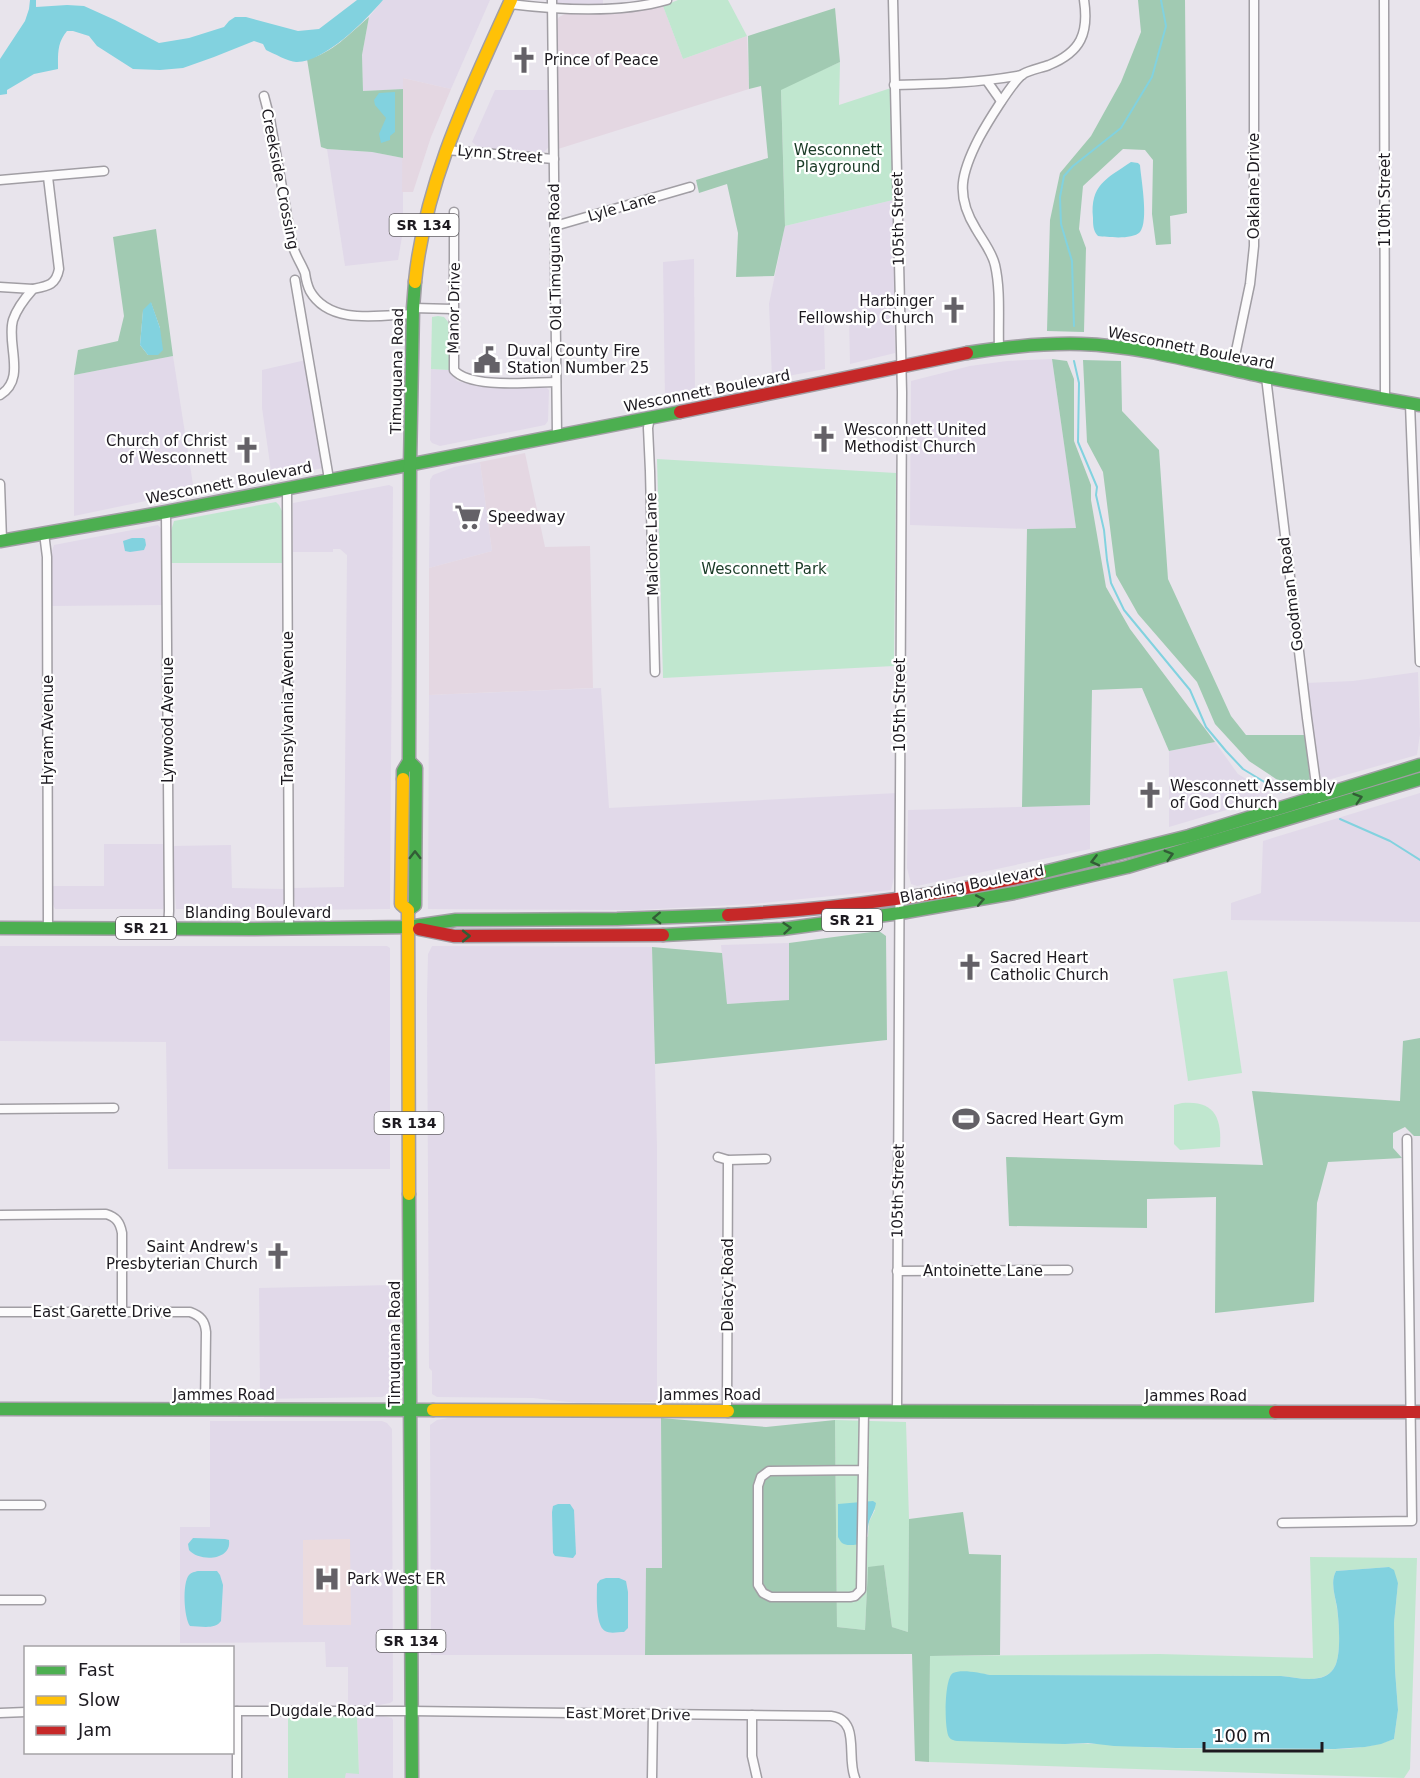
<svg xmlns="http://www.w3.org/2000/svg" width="1420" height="1778" viewBox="0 0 1420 1778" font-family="'DejaVu Sans',sans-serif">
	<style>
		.built { fill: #e1d9e9 }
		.industrial { fill: #e4d7e2 }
		.medical { fill: #ebdbde }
		.green { fill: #c0e7cf; fill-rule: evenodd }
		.forest { fill: #a1cab2; fill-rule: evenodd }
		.water { fill: #82d2df }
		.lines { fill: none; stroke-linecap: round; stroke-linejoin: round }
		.stream { stroke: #82d2df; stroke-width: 2 }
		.street-casing { stroke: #a19ea4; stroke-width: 11 }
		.fast-casing { stroke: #a19ea4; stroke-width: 15 }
		.slow-casing { stroke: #a19ea4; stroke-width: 15 }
		.jam-casing { stroke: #a19ea4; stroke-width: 15 }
		.street { stroke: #fcfbfc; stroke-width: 8 }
		.fast { stroke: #4caf50; stroke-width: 12 }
		.slow { stroke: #ffc107; stroke-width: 12 }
		.jam { stroke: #c62828; stroke-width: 12 }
		.oneway { stroke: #325d36 }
		.labels { text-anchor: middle; stroke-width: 4.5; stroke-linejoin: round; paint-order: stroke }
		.shield { fill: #fff; stroke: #615f63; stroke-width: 1.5 }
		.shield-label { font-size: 14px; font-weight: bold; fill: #1d1a20 }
		.poi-label { font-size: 15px; fill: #1d1a20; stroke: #fff; text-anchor: start }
		.park-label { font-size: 15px; fill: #193a26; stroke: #fff }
		.street-label { font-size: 15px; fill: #1d1a20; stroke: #fff }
	</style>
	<rect width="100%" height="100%" fill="#e8e4ec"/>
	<g class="built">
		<polygon points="383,0 490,0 451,89 403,78 403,89 363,91 362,55 369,17"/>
		<polygon points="557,0 603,0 603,6 562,6 557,2"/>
		<polygon points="495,90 549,90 550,146 541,155 481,149 472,142"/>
		<polygon points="327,149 372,152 403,158 403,231 398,260 345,266"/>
		<polygon points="893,200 895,353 850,364 849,316 824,321 825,369 772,379 769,304 785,226"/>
		<polygon points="694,259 695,395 665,402 663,262"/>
		<polygon points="173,356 194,491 74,516 74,375"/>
		<polygon points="1052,359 1076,528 1027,529 910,525 911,381 970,366 1007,361"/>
		<polygon points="306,360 323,468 272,478 262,408 262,370"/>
		<polygon points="431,369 449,370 457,381 484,387 506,388 545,386 549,390 548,421 545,425 440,446 432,443 430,440"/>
		<polygon points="480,462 492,551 429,568 430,480 433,475 454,467"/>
		<polygon points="389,485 393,487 390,909 296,910 293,888 344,887 347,555 340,549 333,549 333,552 293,552 293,503"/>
		<polygon points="158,525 162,530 163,538 164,605 50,606 51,554 54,545"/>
		<polygon points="1418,672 1420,734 1417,755 1324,781 1317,768 1306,683 1353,681"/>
		<polygon points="601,688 609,808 897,793 896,869 891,890 752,904 637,910 428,909 429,695"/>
		<polygon points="1215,742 1238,774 1274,796 1169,827 1169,751"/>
		<polygon points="1420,793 1420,922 1231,920 1231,903 1261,893 1263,841"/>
		<polygon points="1090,805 1090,849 917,886 911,884 907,868 908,810"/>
		<polygon points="104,844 165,844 165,901 163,909 55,909 52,902 52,886 104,886"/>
		<polygon points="231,845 232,888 285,889 283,909 176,909 172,846"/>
		<polygon points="789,943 789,1000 727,1004 721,945"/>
		<polygon points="0,946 387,946 390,948 390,1169 168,1169 166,1042 0,1041"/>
		<polygon points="432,946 652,947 657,1147 657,1402 577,1403 533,1398 437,1397 432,1394 432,1371 429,1368 427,998 428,954"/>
		<polygon points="391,1285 392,1392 382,1397 260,1399 259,1288"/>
		<polygon points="583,1414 661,1414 662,1568 646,1569 645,1655 431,1655 430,1425 437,1420 453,1417 490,1417"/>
		<polygon points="210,1421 382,1421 387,1423 392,1429 393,1701 390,1703 374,1706 348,1706 348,1667 326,1667 325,1642 180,1643 180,1527 210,1527"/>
		<polygon points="379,1715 392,1718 393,1720 393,1778 345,1778 346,1773 359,1773 357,1716"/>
	</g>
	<g class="industrial">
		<polygon points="663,6 683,59 747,36 749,89 558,149 556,23 559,17 569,12 619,11"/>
		<polygon points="403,78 451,89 431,137 413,192 402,192"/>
		<polygon points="525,453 545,547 590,546 593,688 429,695 429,568 492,551 480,462"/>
	</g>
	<polygon class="medical" points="350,1539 351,1625 303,1625 303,1540"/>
	<g class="green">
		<polygon points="678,0 728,0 747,36 683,59 663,6"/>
		<polygon points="840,62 839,105 891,88 893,200 785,226 781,89"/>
		<polygon points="438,316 444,317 449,323 449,370 431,369 432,317"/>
		<polygon points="657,459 896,473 894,666 663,678"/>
		<polygon points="276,502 279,505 282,511 283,563 171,563 171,531 174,521"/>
		<polygon points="1227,971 1242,1073 1188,1081 1173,979"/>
		<path d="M 1182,1103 C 1214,1100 1222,1117 1220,1147 L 1180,1150 L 1174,1144 L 1174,1105 Z"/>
		<path d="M 835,1420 L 906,1422 L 909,1519 L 908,1632 L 892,1627 L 884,1565 L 868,1568 L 865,1630 L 837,1627 ZM 838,1504 L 851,1504 L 875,1510 L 869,1522 L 868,1537 L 838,1527 Z"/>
		<path d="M 1310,1557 L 1417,1558 L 1410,1769 L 1404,1778 L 929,1762 L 930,1656 L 1159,1654 L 1313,1658 ZM 1389,1567 L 1398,1583 L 1394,1623 L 1395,1670 L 1398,1710 L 1394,1739 C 1361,1752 1324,1749 1290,1749 C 1247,1749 1204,1749 1161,1748 C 1129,1746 1097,1742 1065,1744 L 975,1673 L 990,1675 L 1281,1676 C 1293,1677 1307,1681 1318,1678 C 1326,1677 1333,1672 1336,1664 C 1341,1650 1339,1622 1337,1608 C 1335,1595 1330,1582 1336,1571 Z"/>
		<polygon points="288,1716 357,1716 359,1774 346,1773 345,1778 288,1778"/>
	</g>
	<g class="forest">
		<polygon points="1138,0 1185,0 1187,213 1170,216 1171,244 1156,245 1152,214 1153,160 1145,150 1123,149 1083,186 1079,229 1086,248 1084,332 1047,331 1050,220 1060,173 1091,136 1121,82 1141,32"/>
		<polygon points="835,8 840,62 781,90 785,226 774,276 736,277 738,233 727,184 699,193 696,180 768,158 761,86 749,89 748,36"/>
		<path d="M 369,17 L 362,55 L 363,91 L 403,89 L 403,158 L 372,152 L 327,149 L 321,147 L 307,59 C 332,54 350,33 369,17 Z"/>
		<path d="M 156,229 L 173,356 L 74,375 L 78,350 L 118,341 L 124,316 L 113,237 ZM 151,303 L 160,328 L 148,355 L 140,345 L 143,311 Z"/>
		<polygon points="1052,359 1067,361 1074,379 1074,441 1091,485 1091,500 1106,587 1130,629 1215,742 1169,751 1142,688 1092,690 1090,805 1022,807 1027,529 1076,528"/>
		<polygon points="1083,360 1121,361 1122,411 1159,450 1168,579 1231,716 1246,735 1305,735 1310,780 1307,787 1294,791 1249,761 1215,724 1197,682 1138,614 1116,575 1103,472 1087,442"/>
		<polygon points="879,931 886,936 887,1040 655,1064 652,947 722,953 727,1004 789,1000 789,943"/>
		<polygon points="1420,1038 1420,1136 1414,1136 1405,1127 1393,1133 1393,1148 1402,1158 1328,1162 1317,1203 1314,1302 1215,1313 1216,1197 1147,1199 1147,1228 1009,1226 1006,1157 1263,1165 1252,1091 1400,1101 1403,1041"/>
		<polygon points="661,1418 766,1427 835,1420 837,1627 865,1630 868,1567 884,1565 892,1627 908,1632 909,1519 963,1512 969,1554 1001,1555 1000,1655 930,1656 929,1762 915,1761 912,1654 645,1655 646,1568 662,1568"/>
	</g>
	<g class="water">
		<path d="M 30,0 L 36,0 L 36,7 L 67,5 L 84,6 L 115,20 L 159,43 L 189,38 L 224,27 L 229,21 L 235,17 L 246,17 L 298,31 L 319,29 L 357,0 L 383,0 C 366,20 324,63 296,62 C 289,62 273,53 266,50 L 263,44 L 254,41 L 214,57 L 183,68 L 160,70 L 133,69 L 97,46 L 89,36 L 73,31 L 67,31 C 57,43 58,54 58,69 L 34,74 L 7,90 L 7,94 L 0,95 L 0,59 L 25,21 L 29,9 Z"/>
		<polygon points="395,92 395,132 390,136 390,140 381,143 379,134 386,118 375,105 374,100 379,93"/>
		<path d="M 1131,162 L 1138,163 L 1140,165 C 1141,179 1149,221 1140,232 C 1132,240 1108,237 1098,236 C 1093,231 1093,224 1093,218 C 1090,185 1106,179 1131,162 Z"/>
		<polygon points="151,302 160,328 163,350 158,355 148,355 140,345 143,310"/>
		<polygon points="132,538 143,538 145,539 146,545 144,550 130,552 125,551 123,541"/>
		<path d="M 873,1501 L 876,1503 C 875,1510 871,1516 869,1522 C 865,1536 872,1545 850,1545 C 843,1545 841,1543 838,1537 L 838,1504 Z"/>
		<polygon points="558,1504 570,1504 574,1510 576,1554 573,1558 555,1556 553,1553 552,1512 553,1506"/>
		<path d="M 193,1538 L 225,1539 L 229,1540 C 232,1561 199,1562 189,1550 L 188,1544 Z"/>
		<path d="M 1389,1567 L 1394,1570 L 1398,1583 L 1394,1623 L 1395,1670 L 1398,1710 L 1394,1739 L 1381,1744 L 1365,1747 L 1335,1749 L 1176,1748 L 1114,1746 L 1088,1743 L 1065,1744 L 957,1741 C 953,1740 951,1740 949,1737 C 944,1729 944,1678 953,1673 C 962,1669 980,1673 990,1675 L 1281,1676 C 1293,1677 1307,1681 1319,1678 C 1326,1677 1333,1672 1336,1664 C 1341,1650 1339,1622 1337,1607 C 1335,1595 1330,1582 1336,1571 Z"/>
		<path d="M 198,1571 L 217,1571 L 220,1575 L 223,1585 L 221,1621 C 215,1630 200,1626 190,1626 C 184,1618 182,1583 189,1575 C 192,1572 194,1572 198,1571 Z"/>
		<path d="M 606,1578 L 619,1578 L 626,1581 L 628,1592 L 628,1628 L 624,1632 C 618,1632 610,1634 605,1631 C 595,1625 597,1594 597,1584 L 600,1580 Z"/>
	</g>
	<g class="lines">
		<g class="stream">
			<polyline points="1074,326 1072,261 1061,224 1060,197 1064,176 1073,166 1121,128 1152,77 1166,26 1161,0"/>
			<polyline points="1074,361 1079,383 1078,442 1097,487 1096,495 1104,530 1107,560 1111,583 1124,610 1190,690 1206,727 1226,751 1243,769 1281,792"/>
			<polyline points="1340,819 1390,841 1420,860"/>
		</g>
		<defs>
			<g id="street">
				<polyline points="552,0 557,435"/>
				<polyline points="893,0 902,392 897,1410"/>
				<polyline points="1384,0 1385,400"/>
				<path d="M 510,4 C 559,10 619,14 667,0"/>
				<polyline points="987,81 1001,101"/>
				<path d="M 894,85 C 939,84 978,83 1022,75"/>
				<path d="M 264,96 L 270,119 L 292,244 C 295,255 301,263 305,273 C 306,280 307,285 310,291 C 330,326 380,315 413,314"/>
				<polyline points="446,150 554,159"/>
				<polyline points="0,180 104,171"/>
				<path d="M 454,212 L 454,370 C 470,389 532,382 556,382"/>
				<polyline points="555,226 690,187"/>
				<polyline points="295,280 329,479"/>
				<polyline points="0,287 33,289"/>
				<polyline points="413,308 453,309"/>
				<path d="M 999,348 C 998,321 1001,291 995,265 C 992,252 983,241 976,229 C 955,195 961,173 979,138 C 986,125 1012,82 1023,74 C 1030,70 1041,68 1049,65 C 1081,52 1089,33 1084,0"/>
				<polyline points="1232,370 1250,284 1254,246 1254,0"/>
				<polyline points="1266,377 1307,718 1318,799"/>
				<path d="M 0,395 C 27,379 6,344 13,320 C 17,308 25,298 33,289 C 48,286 56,285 59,269 L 48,177"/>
				<polyline points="1410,404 1420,662"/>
				<polyline points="650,417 648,428 650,471 655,672"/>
				<polyline points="0,484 2,540"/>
				<polyline points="287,488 289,928"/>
				<polyline points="166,512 169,911 168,928"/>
				<polyline points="44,533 47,557 48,928"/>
				<polyline points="0,1109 114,1108"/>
				<polyline points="718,1157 728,1160 766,1159"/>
				<path d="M 0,1215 L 106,1214 C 116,1217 120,1222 122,1233 L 122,1312"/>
				<polyline points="897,1271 1068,1270"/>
				<path d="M 0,1312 L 190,1312 C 201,1316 205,1321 206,1332 L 205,1410"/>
				<polyline points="727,1410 728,1160"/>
				<polyline points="863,1470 769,1471 761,1477 758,1486 758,1585 763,1593 771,1597 850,1597 855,1596 861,1590 864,1410"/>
				<polyline points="0,1505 41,1505"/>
				<polyline points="1282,1523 1412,1521 1407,1139"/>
				<polyline points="0,1600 41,1600"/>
				<path d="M 232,1711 L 411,1711 L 831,1716 C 861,1720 846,1757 855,1778"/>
				<polyline points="237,1711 237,1778"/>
				<polyline points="0,1713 26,1712"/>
				<polyline points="752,1715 752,1756 757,1778"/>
				<polyline points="652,1778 653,1714"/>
			</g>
			<g id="fast">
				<path d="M 967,353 C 1005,347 1043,343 1081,344 C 1144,346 1206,365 1266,377 C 1318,387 1369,396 1420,405"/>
				<polyline points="0,541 166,512 680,412"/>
				<polyline points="403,779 403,771 409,761 410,465 413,308 415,282"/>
				<polyline points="1040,873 1189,836 1420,765"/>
				<polyline points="408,910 415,905 416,768 409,761"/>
				<polyline points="0,928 251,929 408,927 456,920 617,919 728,915"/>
				<polyline points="663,935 782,929 900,913 1014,893 1127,867 1420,779"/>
				<polyline points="409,1194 412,1778"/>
				<polyline points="0,1409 433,1410"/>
				<polyline points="728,1411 1275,1412"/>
			</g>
			<g id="slow">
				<path d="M 415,282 C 425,181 470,91 511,0"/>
				<polyline points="403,779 401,904 408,910 409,1194"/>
				<polyline points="433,1410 728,1411"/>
			</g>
			<g id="jam">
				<polyline points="680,412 967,353"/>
				<path d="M 728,915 C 833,909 938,896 1040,873"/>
				<polyline points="419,929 454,936 663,935"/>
				<polyline points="1275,1412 1420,1412"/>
			</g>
		</defs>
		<use href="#street" class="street-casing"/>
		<use href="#fast" class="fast-casing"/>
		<use href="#slow" class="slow-casing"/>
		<use href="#jam" class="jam-casing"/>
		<use href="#street" class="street"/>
		<use href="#fast" class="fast"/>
		<use href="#slow" class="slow"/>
		<use href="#jam" class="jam"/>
	</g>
	<defs><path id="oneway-chevron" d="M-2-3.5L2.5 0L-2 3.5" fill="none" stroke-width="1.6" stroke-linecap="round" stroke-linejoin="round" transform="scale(1.5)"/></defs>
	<g class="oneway">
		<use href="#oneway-chevron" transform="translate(1358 798) rotate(-17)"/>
		<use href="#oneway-chevron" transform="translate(415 855) rotate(-90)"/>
		<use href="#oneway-chevron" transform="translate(1169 855) rotate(-16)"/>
		<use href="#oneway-chevron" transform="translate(1095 861) rotate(166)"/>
		<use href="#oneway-chevron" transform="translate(980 900) rotate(-11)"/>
		<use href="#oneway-chevron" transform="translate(657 918) rotate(178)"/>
		<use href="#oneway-chevron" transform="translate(787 928) rotate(-5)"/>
		<use href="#oneway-chevron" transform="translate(466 936)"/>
	</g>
	<defs>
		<symbol id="church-bare" viewBox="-9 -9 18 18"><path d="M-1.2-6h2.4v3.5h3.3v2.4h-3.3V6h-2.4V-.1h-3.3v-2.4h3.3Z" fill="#646167" stroke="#fff" stroke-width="2.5" paint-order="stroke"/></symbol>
		<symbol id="civic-bare" viewBox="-9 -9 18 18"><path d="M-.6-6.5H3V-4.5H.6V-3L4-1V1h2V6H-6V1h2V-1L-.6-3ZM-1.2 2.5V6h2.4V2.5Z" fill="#646167" stroke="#fff" stroke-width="2.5" paint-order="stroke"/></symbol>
		<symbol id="supermarket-bare" viewBox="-9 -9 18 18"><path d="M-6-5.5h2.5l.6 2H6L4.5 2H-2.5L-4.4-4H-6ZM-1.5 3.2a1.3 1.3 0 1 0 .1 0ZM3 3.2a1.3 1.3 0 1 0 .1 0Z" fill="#646167" stroke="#fff" stroke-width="2.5" paint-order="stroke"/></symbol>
		<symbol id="stadium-bare" viewBox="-9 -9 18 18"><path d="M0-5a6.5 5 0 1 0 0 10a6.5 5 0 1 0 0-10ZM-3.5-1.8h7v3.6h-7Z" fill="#646167" stroke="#fff" stroke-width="2.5" paint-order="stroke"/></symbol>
		<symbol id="hospital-bare" viewBox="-9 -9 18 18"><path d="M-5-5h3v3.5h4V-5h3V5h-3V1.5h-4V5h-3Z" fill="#646167" stroke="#fff" stroke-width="2.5" paint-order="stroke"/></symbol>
	</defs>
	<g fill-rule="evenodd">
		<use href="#church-bare" x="505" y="41" width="38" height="38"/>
		<use href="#church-bare" x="935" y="291" width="38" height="38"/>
		<use href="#civic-bare" x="468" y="341" width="38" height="38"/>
		<use href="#church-bare" x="805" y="420" width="38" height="38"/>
		<use href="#church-bare" x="228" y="431" width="38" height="38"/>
		<use href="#supermarket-bare" x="449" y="498" width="38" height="38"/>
		<use href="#church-bare" x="1131" y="776" width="38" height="38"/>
		<use href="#church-bare" x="951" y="948" width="38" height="38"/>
		<use href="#stadium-bare" x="947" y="1100" width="38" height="38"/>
		<use href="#church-bare" x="259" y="1237" width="38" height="38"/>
		<use href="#hospital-bare" x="308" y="1560" width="38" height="38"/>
	</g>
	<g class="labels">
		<g class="shield">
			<rect x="389.5" y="214" width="69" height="22" rx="4.5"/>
			<rect x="822" y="909" width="60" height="22" rx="4.5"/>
			<rect x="116" y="917" width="60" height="22" rx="4.5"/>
			<rect x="374.5" y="1112" width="69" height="22" rx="4.5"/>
			<rect x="376.5" y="1630" width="69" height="22" rx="4.5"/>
		</g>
		<g class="shield-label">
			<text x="424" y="230">SR 134</text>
			<text x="852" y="925">SR 21</text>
			<text x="146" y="933">SR 21</text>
			<text x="409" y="1128">SR 134</text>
			<text x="411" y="1646">SR 134</text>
		</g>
		<g class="poi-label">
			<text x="544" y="65">Prince of Peace</text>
			<text x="934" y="306" text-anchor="end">Harbinger<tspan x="934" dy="17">Fellowship Church</tspan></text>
			<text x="507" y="356">Duval County Fire<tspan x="507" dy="17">Station Number 25</tspan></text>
			<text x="844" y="435">Wesconnett United<tspan x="844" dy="17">Methodist Church</tspan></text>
			<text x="227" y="446" text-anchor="end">Church of Christ<tspan x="227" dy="17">of Wesconnett</tspan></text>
			<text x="488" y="522">Speedway</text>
			<text x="1170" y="791">Wesconnett Assembly<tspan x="1170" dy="17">of God Church</tspan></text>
			<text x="990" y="963">Sacred Heart<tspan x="990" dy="17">Catholic Church</tspan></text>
			<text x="986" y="1124">Sacred Heart Gym</text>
			<text x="258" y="1252" text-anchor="end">Saint Andrew's<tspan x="258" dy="17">Presbyterian Church</tspan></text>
			<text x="347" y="1584">Park West ER</text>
		</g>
		<g class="park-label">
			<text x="838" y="155">Wesconnett<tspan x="838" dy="17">Playground</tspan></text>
			<text x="764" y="574">Wesconnett Park</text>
		</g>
		<g class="street-label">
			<text transform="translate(500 154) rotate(5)" y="5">Lynn Street</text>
			<text transform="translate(280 179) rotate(79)" y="5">Creekside Crossing</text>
			<text transform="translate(1254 186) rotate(-90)" y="5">Oaklane Drive</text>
			<text transform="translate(1385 200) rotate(-90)" y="5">110th Street</text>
			<text transform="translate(622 207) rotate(-16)" y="5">Lyle Lane</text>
			<text transform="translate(898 219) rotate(-91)" y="5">105th Street</text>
			<text transform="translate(555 257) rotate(-91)" y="5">Old Timuguna Road</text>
			<text transform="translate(454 308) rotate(-89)" y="5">Manor Drive</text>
			<text transform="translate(1191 348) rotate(11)" y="5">Wesconnett Boulevard</text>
			<text transform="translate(397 371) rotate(-89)" y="5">Timuquana Road</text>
			<text transform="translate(707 391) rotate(-11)" y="5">Wesconnett Boulevard</text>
			<text transform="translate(229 483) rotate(-11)" y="5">Wesconnett Boulevard</text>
			<text transform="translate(652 544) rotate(-91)" y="5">Malcone Lane</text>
			<text transform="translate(1291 594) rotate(-97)" y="5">Goodman Road</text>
			<text transform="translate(900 705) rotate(-90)" y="5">105th Street</text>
			<text transform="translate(288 708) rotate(-90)" y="5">Transylvania Avenue</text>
			<text transform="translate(168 720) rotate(-90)" y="5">Lynwood Avenue</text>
			<text transform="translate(48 730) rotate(-90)" y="5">Hyram Avenue</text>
			<text transform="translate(972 884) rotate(-11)" y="5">Blanding Boulevard</text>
			<text x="258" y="918">Blanding Boulevard</text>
			<text transform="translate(898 1191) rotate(-89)" y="5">105th Street</text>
			<text x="983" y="1276">Antoinette Lane</text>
			<text transform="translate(728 1285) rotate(-90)" y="5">Delacy Road</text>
			<text x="102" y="1317">East Garette Drive</text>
			<text transform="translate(395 1344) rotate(-90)" y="5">Timuquana Road</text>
			<text x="224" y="1400">Jammes Road</text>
			<text x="710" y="1400">Jammes Road</text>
			<text x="1196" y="1401">Jammes Road</text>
			<text x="322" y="1716">Dugdale Road</text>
			<text transform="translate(628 1714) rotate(1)" y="5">East Moret Drive</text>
		</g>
	</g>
	<rect x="24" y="1646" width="210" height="108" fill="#ffffff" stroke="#a5a3a6" stroke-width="1.5"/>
	<rect x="36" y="1666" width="30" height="9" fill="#4caf50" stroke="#a5a3a6" stroke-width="1.5"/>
	<text x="78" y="1676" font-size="18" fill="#1d1a20">Fast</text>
	<rect x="36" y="1696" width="30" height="9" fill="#ffc107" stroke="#a5a3a6" stroke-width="1.5"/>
	<text x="78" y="1706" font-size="18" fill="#1d1a20">Slow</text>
	<rect x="36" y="1726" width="30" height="9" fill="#c62828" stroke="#a5a3a6" stroke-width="1.5"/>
	<text x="78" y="1736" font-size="18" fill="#1d1a20">Jam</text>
	<path d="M1204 1742v9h118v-9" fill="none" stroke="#1d1a20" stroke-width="3"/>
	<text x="1213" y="1742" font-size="18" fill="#1d1a20" stroke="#ffffff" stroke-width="4.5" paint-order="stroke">100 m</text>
</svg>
